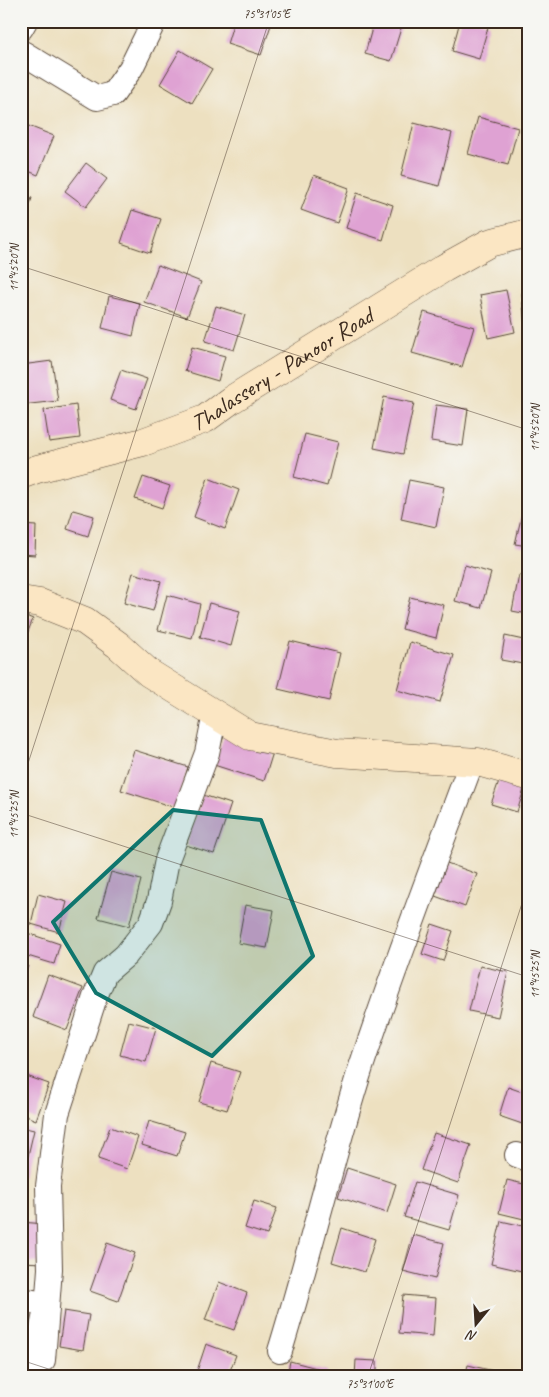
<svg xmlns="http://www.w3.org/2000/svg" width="549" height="1397" viewBox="0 0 549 1397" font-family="Caveat,sans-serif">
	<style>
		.building { fill: #dfa2d3 }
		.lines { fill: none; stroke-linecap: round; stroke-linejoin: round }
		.street-casing { stroke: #564536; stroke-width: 26 }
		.secondary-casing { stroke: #564536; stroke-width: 29 }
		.street { stroke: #fff; stroke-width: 24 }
		.secondary { stroke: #fbe6c3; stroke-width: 28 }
		.marked { fill: #0f766e; fill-opacity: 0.2; stroke: #0f766e; stroke-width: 4; stroke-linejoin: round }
		.ticks { fill: none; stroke: #3b2a1e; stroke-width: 1; stroke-opacity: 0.45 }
		.labels { text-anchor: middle; stroke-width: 4; stroke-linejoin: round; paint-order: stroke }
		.street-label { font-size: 24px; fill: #3b2a1e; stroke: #f6f6f2 }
		.neatline { fill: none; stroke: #3b2a1e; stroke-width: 2 }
		.ticks-label { font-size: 12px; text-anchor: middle; fill: #3b2a1e }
	</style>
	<rect width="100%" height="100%" fill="#f6f6f2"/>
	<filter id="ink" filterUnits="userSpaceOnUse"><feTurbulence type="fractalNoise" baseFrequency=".02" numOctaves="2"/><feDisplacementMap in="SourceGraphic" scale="10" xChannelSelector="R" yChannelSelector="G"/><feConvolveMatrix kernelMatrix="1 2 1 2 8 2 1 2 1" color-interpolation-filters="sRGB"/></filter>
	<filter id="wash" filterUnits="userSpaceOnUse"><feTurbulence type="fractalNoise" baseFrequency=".0096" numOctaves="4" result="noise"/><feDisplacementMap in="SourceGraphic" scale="20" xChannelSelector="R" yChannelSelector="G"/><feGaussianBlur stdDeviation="1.12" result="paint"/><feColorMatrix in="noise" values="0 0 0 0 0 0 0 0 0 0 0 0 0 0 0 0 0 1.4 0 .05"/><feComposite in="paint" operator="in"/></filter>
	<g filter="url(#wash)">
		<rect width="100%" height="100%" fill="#ede0c0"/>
		<g id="blocks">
			<g class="building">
				<polygon points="234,21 258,21 271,25 261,55 227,44"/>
				<polygon points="374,21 388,21 402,25 391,61 365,54"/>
				<polygon points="460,21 479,21 489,24 479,59 452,51"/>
				<polygon points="180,50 212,69 192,103 160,84"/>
				<polygon points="478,117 518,128 508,165 468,154"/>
				<polygon points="21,123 54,136 38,175 21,168"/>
				<polygon points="414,123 452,133 439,186 401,176"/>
				<polygon points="86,163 107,179 86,207 65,191"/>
				<polygon points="314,175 349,188 337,223 301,210"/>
				<polygon points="357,193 393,205 383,240 346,228"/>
				<polygon points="21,195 32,198 22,228 21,228"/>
				<polygon points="132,210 161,219 150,253 121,243"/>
				<polygon points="158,265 201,282 187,317 144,302"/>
				<polygon points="506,290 515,332 488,338 480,295"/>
				<polygon points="528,292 528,340 526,340 522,293"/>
				<polygon points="109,296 140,303 133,336 102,328"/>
				<polygon points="216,306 245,315 234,350 205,341"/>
				<polygon points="424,312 474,327 462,367 412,353"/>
				<polygon points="192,347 225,356 218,381 185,371"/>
				<polygon points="52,361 58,401 21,405 21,365"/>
				<polygon points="121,370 147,379 136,409 110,400"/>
				<polygon points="384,397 414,403 403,454 374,448"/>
				<polygon points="76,405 80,438 49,442 44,410"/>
				<polygon points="436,405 468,409 463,446 431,441"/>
				<polygon points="305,434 338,442 327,486 294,477"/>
				<polygon points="143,477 170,486 162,508 135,499"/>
				<polygon points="208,478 239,490 225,529 194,517"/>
				<polygon points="409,480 444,487 436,527 401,519"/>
				<polygon points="73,510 94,516 88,536 67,529"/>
				<polygon points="523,510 528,511 528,546 515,544"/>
				<polygon points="21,525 36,526 35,555 21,554"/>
				<polygon points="465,565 491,573 481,608 455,601"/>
				<polygon points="133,573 161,581 153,611 124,603"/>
				<polygon points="519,575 528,576 528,614 512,611"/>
				<polygon points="167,595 200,604 192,638 158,630"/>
				<polygon points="410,597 444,605 436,638 402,629"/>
				<polygon points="209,603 240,611 231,646 200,637"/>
				<polygon points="21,614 33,619 21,649"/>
				<polygon points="505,636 528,641 528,665 501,660"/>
				<polygon points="290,641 340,653 329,701 278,689"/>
				<polygon points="410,642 454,655 440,702 397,690"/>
				<polygon points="225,733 274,749 264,781 214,765"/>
				<polygon points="134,750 188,767 176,808 121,790"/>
				<polygon points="500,778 525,786 517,812 491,804"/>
				<polygon points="203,795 231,804 214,854 186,845"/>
				<polygon points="447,863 477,874 465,907 435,896"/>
				<polygon points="111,872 141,880 129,926 98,918"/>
				<polygon points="38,894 67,902 59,932 31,924"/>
				<polygon points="245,905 274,910 267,948 238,943"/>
				<polygon points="432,924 453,931 443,961 422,954"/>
				<polygon points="24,932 60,944 54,964 21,954 21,940"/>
				<polygon points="21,963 28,966 21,980"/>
				<polygon points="480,966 508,972 498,1017 469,1011"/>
				<polygon points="48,975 83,988 67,1030 33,1017"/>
				<polygon points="129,1021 156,1028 146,1062 120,1055"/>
				<polygon points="211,1063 240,1072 227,1110 199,1102"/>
				<polygon points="21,1074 49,1084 36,1120 21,1114"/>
				<polygon points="508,1087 528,1094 528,1126 499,1116"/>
				<polygon points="149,1121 185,1132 177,1156 142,1145"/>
				<polygon points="21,1127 34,1130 23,1177 21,1177"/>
				<polygon points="110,1127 138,1137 127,1169 98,1159"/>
				<polygon points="434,1133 471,1145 458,1183 421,1170"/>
				<polygon points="347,1168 396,1184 387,1213 338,1197"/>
				<polygon points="507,1180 528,1185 528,1220 499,1213"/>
				<polygon points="415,1182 459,1195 449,1230 404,1217"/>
				<polygon points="254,1201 277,1208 267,1235 245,1228"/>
				<polygon points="501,1221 528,1227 528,1266 526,1272 491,1264"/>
				<polygon points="21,1222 45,1224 43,1263 21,1262"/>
				<polygon points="342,1228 375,1239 365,1272 332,1262"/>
				<polygon points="413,1235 444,1243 435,1279 403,1271"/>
				<polygon points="107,1243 135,1253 118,1301 90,1291"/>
				<polygon points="219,1282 247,1293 234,1330 205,1320"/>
				<polygon points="403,1295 436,1298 433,1336 399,1333"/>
				<polygon points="64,1311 89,1315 83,1350 59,1346"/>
				<polygon points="21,1319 38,1323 31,1347 21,1345"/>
				<polygon points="206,1344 236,1355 228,1376 200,1376 196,1374"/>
				<polygon points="356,1360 377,1361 377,1376 355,1376"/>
				<polygon points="290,1361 328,1371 327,1376 287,1376"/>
				<polygon points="468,1365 494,1371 493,1376 465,1376"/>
			</g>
		</g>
	</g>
	<g filter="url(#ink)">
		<use href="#blocks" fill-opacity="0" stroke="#564536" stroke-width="1"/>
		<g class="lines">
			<defs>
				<g id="street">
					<polyline points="21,28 25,21"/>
					<polyline points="21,53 23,53 97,98 113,94 131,68 154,21"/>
					<polyline points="517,1155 528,1159"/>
					<polyline points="21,1300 47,1304 32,1376"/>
					<path d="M 280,1351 C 309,1257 331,1161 361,1067 C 395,964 434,863 472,761"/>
					<polyline points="43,1360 50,1269 48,1186 57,1114 95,997 105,973 126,955 151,923 159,901 167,860 207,753 215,714"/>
				</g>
				<g id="secondary">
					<path id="s1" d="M 21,475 L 37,469 L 143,442 L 205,419 L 231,400 L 444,268 L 489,243 L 528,233"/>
					<polyline points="21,600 40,603 85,621 118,645 149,673 250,736 337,753 478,762 528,776"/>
				</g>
			</defs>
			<use href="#street" class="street-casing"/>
			<use href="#secondary" class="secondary-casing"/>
			<use href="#street" class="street"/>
			<use href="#secondary" class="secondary"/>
		</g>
	</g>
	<path class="marked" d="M 173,810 L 261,820 L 313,956 L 212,1056 L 96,993 L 53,922 Z"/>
	<path class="ticks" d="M 21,266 L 528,430M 21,785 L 269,21M 21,813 L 528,977M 21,1360 L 70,1376M 368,1376 L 528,885"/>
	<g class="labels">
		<g class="street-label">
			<text dy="8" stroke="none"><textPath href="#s1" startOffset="284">Thalassery - Panoor Road</textPath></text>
		</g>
	</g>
	<rect width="549" height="1397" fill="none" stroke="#f6f6f2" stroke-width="55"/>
	<g transform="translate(476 1324) rotate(198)" stroke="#f6f6f2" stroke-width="4" paint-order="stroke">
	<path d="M0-4L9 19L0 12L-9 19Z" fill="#3b2a1e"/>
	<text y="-8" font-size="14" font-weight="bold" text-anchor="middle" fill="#3b2a1e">N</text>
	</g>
	<rect x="28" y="28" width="494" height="1342" class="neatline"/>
	<g class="ticks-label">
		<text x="267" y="18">75°31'05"E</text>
		<text transform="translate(14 268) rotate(-90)" y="4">11°45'20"N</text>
		<text transform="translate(535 428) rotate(-90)" y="4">11°45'20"N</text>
		<text transform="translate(14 815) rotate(-90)" y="4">11°45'25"N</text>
		<text transform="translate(535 975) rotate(-90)" y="4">11°45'25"N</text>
		<text x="370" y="1388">75°31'00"E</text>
	</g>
</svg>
